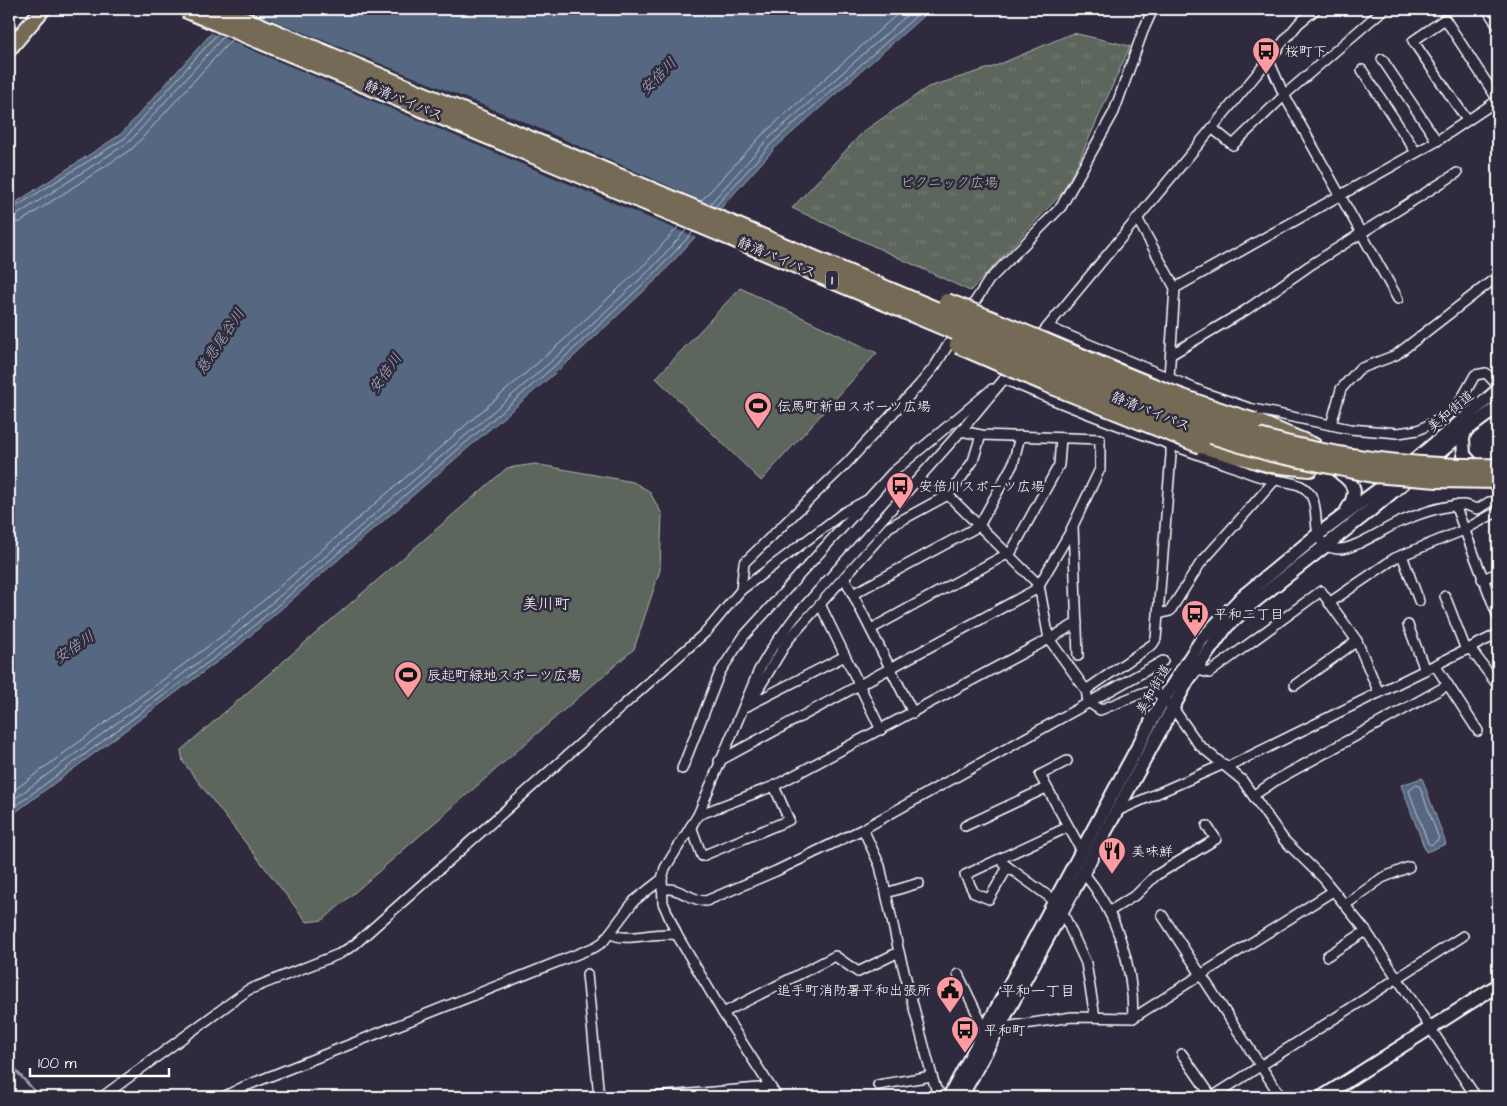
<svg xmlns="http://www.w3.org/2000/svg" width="1507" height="1106" viewBox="0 0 1507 1106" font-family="'Architects Daughter','Klee One',sans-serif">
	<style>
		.grass { fill: #5b665b; stroke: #adb2ad }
		.park { fill: url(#park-tufts); stroke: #adb2ad }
		.water { fill: #566781; stroke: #9aa4b3 }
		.pier { fill: #2f2a3d }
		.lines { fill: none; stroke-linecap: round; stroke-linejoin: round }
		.shore { stroke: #bbc2cd; stroke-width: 1 }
		.stream { stroke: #9aa4b3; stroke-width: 2.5 }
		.street-casing { stroke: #fff; stroke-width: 12 }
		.secondary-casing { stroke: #fff; stroke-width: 16 }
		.primary-casing { stroke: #fff; stroke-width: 18 }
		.highway-casing { stroke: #fff; stroke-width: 20 }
		.street { stroke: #2f2a3d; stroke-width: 9 }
		.secondary { stroke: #2f2a3d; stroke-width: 12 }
		.primary { stroke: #756a55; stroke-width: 14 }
		.highway { stroke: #756a55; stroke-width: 16 }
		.highway-bridge-casing { stroke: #fff; stroke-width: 20; stroke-linecap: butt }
		.highway-bridge { stroke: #756a55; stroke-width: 16 }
		.labels { text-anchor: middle; stroke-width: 5; stroke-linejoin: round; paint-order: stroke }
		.shield { fill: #2f2a3d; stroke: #c1bfc5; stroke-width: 1 }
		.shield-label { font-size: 12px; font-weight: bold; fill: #fff }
		.poi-label { font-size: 14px; fill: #fff; stroke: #2f2a3d; text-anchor: start }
		.street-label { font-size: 14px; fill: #fff; stroke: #2f2a3d }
		.park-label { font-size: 14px; fill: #b5bab5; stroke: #2f2a3d }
		.water-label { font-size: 15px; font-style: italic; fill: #aab3c0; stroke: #2f2a3d }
		.neighbourhood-label { font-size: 15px; fill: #fff; stroke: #2f2a3d }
		.quarter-label { font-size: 16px; fill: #fff; stroke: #2f2a3d }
	</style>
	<defs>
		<pattern id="park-tufts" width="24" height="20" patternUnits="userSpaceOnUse" patternTransform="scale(1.25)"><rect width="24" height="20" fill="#5b665b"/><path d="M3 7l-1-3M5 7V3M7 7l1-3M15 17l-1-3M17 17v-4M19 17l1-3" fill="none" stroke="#747d74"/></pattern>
	</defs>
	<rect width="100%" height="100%" fill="#2f2a3d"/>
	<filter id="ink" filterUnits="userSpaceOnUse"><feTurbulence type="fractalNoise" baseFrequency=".02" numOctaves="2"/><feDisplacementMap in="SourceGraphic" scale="10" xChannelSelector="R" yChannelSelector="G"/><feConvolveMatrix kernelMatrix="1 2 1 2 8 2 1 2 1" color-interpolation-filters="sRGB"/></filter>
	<g filter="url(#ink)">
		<g class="grass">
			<polygon points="740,288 877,353 761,481 656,378"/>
			<polygon points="535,464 633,482 649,491 662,514 660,570 634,649 323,920 307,922 183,762 181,750 507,468"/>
		</g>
		<polygon class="park" points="1073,33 1130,46 1079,161 1062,193 970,291 792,208 864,131 928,87 993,67"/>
		<g class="water">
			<polygon points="233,9 931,9 775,148 659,277 570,360 237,647 9,817 9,207 121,134"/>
			<polygon points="1422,778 1446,844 1426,852 1401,785"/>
		</g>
		<polygon class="pier" points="230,9 246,9 520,120 723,210 697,238 209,32"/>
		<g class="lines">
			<g class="shore">
				<polyline points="701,201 762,135 903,9"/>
				<polyline points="709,205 767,140 914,9"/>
				<polyline points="715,207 771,144 924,9"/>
				<polyline points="9,211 125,138 218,33"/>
				<polyline points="9,217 17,215 129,142 224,36"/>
				<polyline points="9,224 20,222 133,148 232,39"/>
				<polygon points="1417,785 1420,787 1439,839 1431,845 1428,843 1409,791"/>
				<polyline points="9,794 226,633 557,346 646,263 679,226"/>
				<polyline points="9,803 230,639 562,352 651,269 687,229"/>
				<polyline points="9,811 234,643 566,356 655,273 693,232"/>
			</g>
			<polyline class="stream" points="9,1063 40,1097"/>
			<defs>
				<g id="street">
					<polyline points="1487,9 1498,26"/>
					<polyline points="1382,59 1437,141"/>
					<polyline points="1269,61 1284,95 1398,299"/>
					<polyline points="1362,70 1416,152"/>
					<polyline points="1467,120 1413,41 1445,19 1498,100"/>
					<polyline points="1212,128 1233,145 1289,91 1384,9"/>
					<polyline points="1137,218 1175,288 1169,377 1170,396"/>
					<polyline points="1175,288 1437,141 1498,100"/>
					<polyline points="967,314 989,280 1061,207 1114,112 1143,31 1153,9"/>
					<polyline points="1048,327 1205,393 1249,408 1350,429 1398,433 1418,430 1448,415 1456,409 1475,375 1486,373 1498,386"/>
					<polyline points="1035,342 1299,23 1316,9"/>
					<polyline points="1172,354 1246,310 1309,266 1457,173"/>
					<path d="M 1004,379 C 1079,412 1156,440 1234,467 C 1244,471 1255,476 1266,478 C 1277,481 1289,481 1299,485 C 1331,499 1300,545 1337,549 C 1353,551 1386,527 1402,521 C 1421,513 1444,505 1464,505 C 1470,505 1473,509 1478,509 L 1489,502 L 1498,501"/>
					<polyline points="1331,425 1341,389 1359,369 1396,355 1498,276"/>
					<polyline points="1171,431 1171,455 1156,639 1153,644 1086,690 1088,702 1100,710 1142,693 1154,692 1162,696 1173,708 1199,745 1242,780 1284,840 1323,878 1366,931 1476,1097"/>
					<polyline points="1455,505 1498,617"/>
					<polyline points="1073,526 1078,656"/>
					<polyline points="1402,555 1419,601"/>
					<polyline points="1009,556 1059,465 1061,438"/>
					<polyline points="844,577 913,713"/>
					<polyline points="1482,579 1498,573"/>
					<polyline points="741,590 744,563 847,463 920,384 935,366 958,329"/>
					<polyline points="853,594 979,526 1013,464 1020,436"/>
					<polyline points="1445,596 1466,650"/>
					<polyline points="1329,603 1395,558 1464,530 1493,514 1498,514"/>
					<polyline points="820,604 881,730"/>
					<polyline points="1159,614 1170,611 1200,564 1275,480"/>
					<polyline points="1077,623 1049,639 1086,690"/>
					<polyline points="1408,625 1425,670"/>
					<polyline points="871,629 1007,554"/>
					<polyline points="1470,648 1498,686"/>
					<polyline points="1435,665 1478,731"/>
					<polyline points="1195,669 1209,673 1321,591 1357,641 1379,693"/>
					<polyline points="1295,685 1357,641"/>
					<polyline points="749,705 845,656"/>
					<polyline points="748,706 788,640 889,527 948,495 955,487 973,461 981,435"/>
					<polyline points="719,761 1033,591 1039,585 1069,534 1100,469 1100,439 981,435 961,431"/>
					<polyline points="1067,761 1040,775 1082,851"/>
					<polyline points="1228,767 1498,634"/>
					<polyline points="682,769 720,672 744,636 892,473 992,389"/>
					<polyline points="1254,795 1278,779 1448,685"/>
					<polyline points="1115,812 1224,764"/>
					<polyline points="698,815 774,786 1049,639 1039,585 948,495"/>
					<polyline points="691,826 702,856 789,820 774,786"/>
					<polyline points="965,826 1046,788"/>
					<polyline points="863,829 880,866 899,952 932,1076 936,1089 943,1097"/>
					<polyline points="1004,864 1055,901"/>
					<polyline points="1008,867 989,899 974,893 965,875 1068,827"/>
					<path d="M 1083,872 C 1118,915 1133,963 1133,1018"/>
					<path d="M 662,890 C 678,885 690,901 706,901 L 776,871 L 863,829 L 1163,661"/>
					<polyline points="886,893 919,883"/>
					<polyline points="1345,905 1382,878 1409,867"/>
					<polyline points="1062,911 1086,963 1095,1017"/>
					<polyline points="1110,911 1137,894 1155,876 1216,839 1207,826"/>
					<polyline points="1162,915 1281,1097"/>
					<path d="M 610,933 C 625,944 657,930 677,935"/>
					<polyline points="1327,956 1366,931"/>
					<polyline points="587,974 599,1097"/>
					<polyline points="958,974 985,1030 1072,1017 1133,1018 1333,891"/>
					<polyline points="723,1013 835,956 858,972 899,952"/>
					<polyline points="1182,1054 1212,1097"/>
					<polyline points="878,1085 932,1076"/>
					<polyline points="102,1097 248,990 339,954 354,945 707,631 741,590 843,513 867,500"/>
					<polyline points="223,1097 243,1087 595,947 603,942 634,901 662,879"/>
					<polyline points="656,1097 770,1087"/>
					<polyline points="777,1097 723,1013 677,935 663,903 662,879 665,868 698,815 759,670 772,648 794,618 961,431 1014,367"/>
					<polyline points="1212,1097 1463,936"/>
				</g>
				<g id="secondary">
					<polyline points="1465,431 1463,439 1464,455 1478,470"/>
					<path d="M 1340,473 C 1357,485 1357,494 1347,510"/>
					<polyline points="949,1097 1164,698 1202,639 1242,597 1316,536 1390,481 1498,390"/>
					<polyline points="961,1097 1188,680 1227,626 1250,605 1371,510 1465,431 1498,407"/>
					<polyline points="1322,1097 1498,985"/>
				</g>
				<polyline id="primary" points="9,49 43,9"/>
				<g id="highway">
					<polyline points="1255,422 1313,446"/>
					<polyline points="1201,445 1271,464 1310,468"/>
				</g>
			</defs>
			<use href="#street" class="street-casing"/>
			<use href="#secondary" class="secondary-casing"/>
			<use href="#primary" class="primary-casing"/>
			<use href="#highway" class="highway-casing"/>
			<use href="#street" class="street"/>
			<use href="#secondary" class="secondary"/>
			<use href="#primary" class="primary"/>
			<use href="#highway" class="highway"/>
			<defs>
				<g id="highway-bridge">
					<polyline points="185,9 990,346 1201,432 1271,453 1373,474 1437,479 1498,480"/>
					<path d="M 219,9 L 1107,382 C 1140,395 1173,409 1206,421 C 1300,453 1399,469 1498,467"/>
					<path d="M 947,302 C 1050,341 1149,391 1255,422"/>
					<polyline points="958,345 1048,384 1201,445"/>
				</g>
			</defs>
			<use href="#highway-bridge" class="highway-bridge-casing"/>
			<use href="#highway-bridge" class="highway-bridge"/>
		</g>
	</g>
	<defs>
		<symbol id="bus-pin" viewBox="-11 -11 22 30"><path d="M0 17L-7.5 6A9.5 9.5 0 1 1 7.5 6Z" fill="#ff9aa2" stroke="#2f2a3d"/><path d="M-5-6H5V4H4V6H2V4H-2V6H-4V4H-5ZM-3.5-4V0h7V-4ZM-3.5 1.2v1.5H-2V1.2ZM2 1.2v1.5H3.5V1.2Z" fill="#111"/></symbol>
		<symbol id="stadium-pin" viewBox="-11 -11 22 30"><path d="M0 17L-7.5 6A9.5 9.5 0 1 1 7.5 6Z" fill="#ff9aa2" stroke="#2f2a3d"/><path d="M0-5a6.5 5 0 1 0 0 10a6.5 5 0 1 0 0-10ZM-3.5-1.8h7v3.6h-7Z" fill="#111"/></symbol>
		<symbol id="restaurant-pin" viewBox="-11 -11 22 30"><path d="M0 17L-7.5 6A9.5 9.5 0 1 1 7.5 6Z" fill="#ff9aa2" stroke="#2f2a3d"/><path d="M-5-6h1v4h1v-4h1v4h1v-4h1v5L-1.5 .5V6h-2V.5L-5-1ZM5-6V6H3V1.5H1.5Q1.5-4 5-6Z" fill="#111"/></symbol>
		<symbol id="civic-pin" viewBox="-11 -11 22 30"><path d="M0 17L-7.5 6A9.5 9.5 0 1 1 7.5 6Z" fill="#ff9aa2" stroke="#2f2a3d"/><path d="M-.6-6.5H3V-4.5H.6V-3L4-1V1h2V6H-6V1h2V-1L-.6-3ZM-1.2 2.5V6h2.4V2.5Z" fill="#111"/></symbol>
	</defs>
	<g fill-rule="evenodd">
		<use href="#bus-pin" x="1250" y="35" width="32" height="43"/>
		<use href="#stadium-pin" x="742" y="390" width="32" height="43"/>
		<use href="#bus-pin" x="884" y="470" width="32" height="43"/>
		<use href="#bus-pin" x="1179" y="598" width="32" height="43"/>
		<use href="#stadium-pin" x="392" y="659" width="32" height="43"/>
		<use href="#restaurant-pin" x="1096" y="835" width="32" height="43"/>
		<use href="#civic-pin" x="934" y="974" width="32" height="43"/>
		<use href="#bus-pin" x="949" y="1014" width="32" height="43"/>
	</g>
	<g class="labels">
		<rect class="shield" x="826" y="270.5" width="12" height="19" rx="4"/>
		<g class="shield-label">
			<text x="832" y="284">1</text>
		</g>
		<g class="poi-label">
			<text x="1285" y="56">桜町下</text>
			<text x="777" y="411">伝馬町新田スポーツ広場</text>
			<text x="919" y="491">安倍川スポーツ広場</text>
			<text x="1214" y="619">平和二丁目</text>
			<text x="427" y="680">辰起町緑地スポーツ広場</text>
			<text x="1131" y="856">美味鮮</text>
			<text x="931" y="995" text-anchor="end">追手町消防署平和出張所</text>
			<text x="984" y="1035">平和町</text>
		</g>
		<g class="street-label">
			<text transform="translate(404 100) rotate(23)" y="5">静清バイパス</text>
			<text transform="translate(777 257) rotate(23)" y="5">静清バイパス</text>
			<text transform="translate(1151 411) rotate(22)" y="5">静清バイパス</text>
			<text transform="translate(1450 411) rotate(-40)" y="5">美和街道</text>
			<text transform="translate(1153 689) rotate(-60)" y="5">美和街道</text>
		</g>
		<g class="park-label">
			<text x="949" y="187">ピクニック広場</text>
		</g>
		<g class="water-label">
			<text transform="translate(658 76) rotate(-45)" y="5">安倍川</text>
			<text transform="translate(220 341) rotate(-56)" y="5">慈悲尾谷川</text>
			<text transform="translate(385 373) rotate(-55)" y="5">安倍川</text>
			<text transform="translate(74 647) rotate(-34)" y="5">安倍川</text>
		</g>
		<g class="neighbourhood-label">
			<text x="1038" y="996">平和一丁目</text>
		</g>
		<g class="quarter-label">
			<text x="546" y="609">美川町</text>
		</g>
	</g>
	<rect width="1507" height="1106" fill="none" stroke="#2f2a3d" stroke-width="30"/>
	<rect x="15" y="15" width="1477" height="1076" fill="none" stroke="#fff" stroke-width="2" filter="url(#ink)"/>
	<path d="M30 1068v8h139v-8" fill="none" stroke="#ffffff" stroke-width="2.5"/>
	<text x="38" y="1068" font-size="15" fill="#ffffff" stroke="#2f2a3d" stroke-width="4" paint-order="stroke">100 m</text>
</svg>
